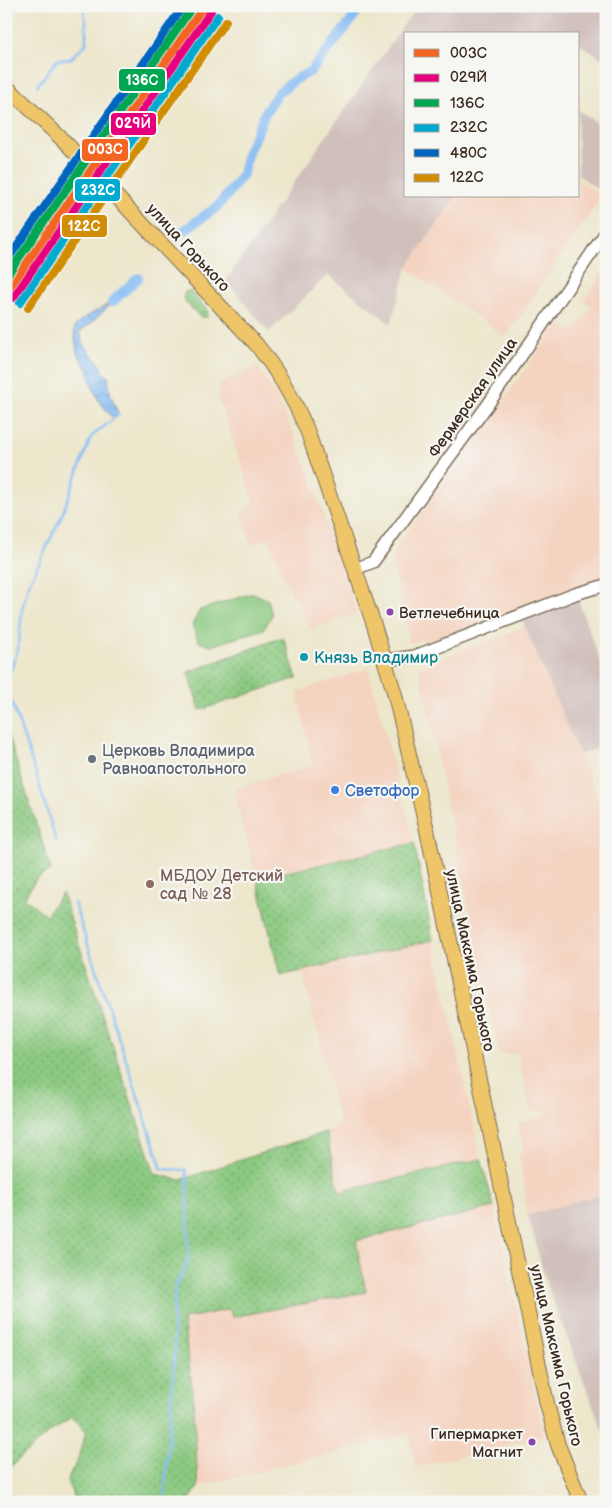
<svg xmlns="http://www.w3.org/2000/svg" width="612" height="1508" viewBox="0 0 612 1508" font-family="'Balsamiq Sans',sans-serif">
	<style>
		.built { fill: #f4d3c0 }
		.industrial { fill: #d0c0bc }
		.grass { fill: url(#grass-dots); stroke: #637a4f }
		.pitch { fill: #8bc980; stroke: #637a4f }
		.water { fill: url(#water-waves); stroke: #607289 }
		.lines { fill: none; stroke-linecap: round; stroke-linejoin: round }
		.stream { stroke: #84bbf4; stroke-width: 2.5 }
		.canal { stroke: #84bbf4; stroke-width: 10 }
		.minor-casing { stroke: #796c5a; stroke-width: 14 }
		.major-casing { stroke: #796c5a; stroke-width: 16 }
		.minor { stroke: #fff; stroke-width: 11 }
		.major { stroke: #eec569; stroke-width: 14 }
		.rail-1-casing { stroke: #f6f6f2; stroke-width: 11 }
		.rail-2-casing { stroke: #f6f6f2; stroke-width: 11 }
		.rail-3-casing { stroke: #f6f6f2; stroke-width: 11 }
		.rail-4-casing { stroke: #f6f6f2; stroke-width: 11 }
		.rail-5-casing { stroke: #f6f6f2; stroke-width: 11 }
		.rail-6-casing { stroke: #f6f6f2; stroke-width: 11 }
		.rail-1 { stroke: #f26522; stroke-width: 8 }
		.rail-2 { stroke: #e5007d; stroke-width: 8 }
		.rail-3 { stroke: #00a651; stroke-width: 8 }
		.rail-4 { stroke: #00a9ce; stroke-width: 8 }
		.rail-5 { stroke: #0065bd; stroke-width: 8 }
		.rail-6 { stroke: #d18d06; stroke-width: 8 }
		.bus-dot { fill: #8e44ad; stroke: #f6f6f2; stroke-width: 2 }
		.culture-dot { fill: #0f9aa8; stroke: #f6f6f2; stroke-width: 2 }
		.worship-dot { fill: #6b7280; stroke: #f6f6f2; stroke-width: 2 }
		.shop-dot { fill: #3f7fe0; stroke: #f6f6f2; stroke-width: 2 }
		.education-dot { fill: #8d6e63; stroke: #f6f6f2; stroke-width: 2 }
		.labels { text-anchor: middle; stroke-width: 4.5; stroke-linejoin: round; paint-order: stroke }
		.bus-label { font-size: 15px; fill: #3b2a1e; stroke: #f6f6f2; text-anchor: start }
		.street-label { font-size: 16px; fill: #3b2a1e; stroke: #f6f6f2 }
		.culture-label { font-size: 16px; fill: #0d838f; stroke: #f6f6f2; text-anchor: start }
		.worship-label { font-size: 16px; fill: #5b616d; stroke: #f6f6f2; text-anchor: start }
		.shop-label { font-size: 16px; fill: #366cbe; stroke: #f6f6f2; text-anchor: start }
		.education-label { font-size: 16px; fill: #785e54; stroke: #f6f6f2; text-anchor: start }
		.line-badge { stroke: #f6f6f2; stroke-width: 2 }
		.badge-label { font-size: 14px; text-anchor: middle; font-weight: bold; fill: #fff }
	</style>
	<defs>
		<pattern id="grass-dots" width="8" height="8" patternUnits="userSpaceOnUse" patternTransform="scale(1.25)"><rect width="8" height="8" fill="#8bc980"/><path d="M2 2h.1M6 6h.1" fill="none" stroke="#73a368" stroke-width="1.8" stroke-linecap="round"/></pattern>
		<pattern id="water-waves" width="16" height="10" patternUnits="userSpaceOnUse" patternTransform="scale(1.25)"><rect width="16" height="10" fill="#84bbf4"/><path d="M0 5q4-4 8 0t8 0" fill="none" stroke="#6d98c5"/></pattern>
	</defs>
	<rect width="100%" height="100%" fill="#f6f6f2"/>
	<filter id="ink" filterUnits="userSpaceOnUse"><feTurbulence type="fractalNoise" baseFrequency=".02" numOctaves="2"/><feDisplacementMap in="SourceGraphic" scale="10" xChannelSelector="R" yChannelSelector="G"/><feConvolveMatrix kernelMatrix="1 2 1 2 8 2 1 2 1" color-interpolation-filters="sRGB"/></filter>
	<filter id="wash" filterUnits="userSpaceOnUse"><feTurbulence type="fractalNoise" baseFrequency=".0096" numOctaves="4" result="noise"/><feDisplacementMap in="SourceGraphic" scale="20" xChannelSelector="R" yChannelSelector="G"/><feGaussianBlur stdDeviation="1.12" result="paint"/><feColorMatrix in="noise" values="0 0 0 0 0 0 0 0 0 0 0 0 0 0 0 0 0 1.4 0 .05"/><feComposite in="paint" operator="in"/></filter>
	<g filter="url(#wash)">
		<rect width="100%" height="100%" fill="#ece6ca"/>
		<g class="built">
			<polygon points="578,180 602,196 506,337 407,268 456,196 578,196"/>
			<polygon points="606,268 606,580 425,644 422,640 410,643 392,562 398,545 559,323 574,332 592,307 584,301"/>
			<polygon points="257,366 278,397 308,470 357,613 310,629 281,571 269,539 251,544 241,515 254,501 218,398 221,384"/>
			<polygon points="526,626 606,817 606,1193 528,1215 519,1153 524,1152 518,1123 546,1116 545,1110 531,1112 517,1053 499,1055 419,668"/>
			<polygon points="368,668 414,843 257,879 233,789 313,765 297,692"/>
			<polygon points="433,940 481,1159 339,1192 326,1132 340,1126 302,970"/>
			<polygon points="494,1207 545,1436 415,1467 409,1434 198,1487 193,1395 183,1319 230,1309 232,1317 365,1292 355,1241"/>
		</g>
		<g class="industrial">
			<polygon points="417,6 606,6 606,61 578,43 578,34 406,34 406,196 456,196 407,268 391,324 328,275 269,332 226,280"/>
			<polygon points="578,110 606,129 606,184 601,191 578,175"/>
			<polygon points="578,600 606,678 606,745 580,755 522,620"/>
			<polygon points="606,1193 606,1440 546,1282 528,1215"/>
		</g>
		<g class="grass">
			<polygon points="190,291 208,311 207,317 200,317 183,299 185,292"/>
			<polygon points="283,637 297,678 200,710 188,672"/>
			<polygon points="6,729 51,870 37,878 24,898 46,915 62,893 155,1174 180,1180 326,1132 339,1192 481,1159 494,1207 356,1241 366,1292 232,1317 230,1309 183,1319 193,1395 198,1487 188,1502 76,1502 67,1481 80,1455 86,1431 72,1417 47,1434 9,1468 6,1466"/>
			<polygon points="414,843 433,940 280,976 257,879"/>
		</g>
		<polygon class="pitch" points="253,593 268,600 272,615 264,629 211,646 199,642 192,625 200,610"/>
		<path class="water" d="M 112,302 L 93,322 L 80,331 C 81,336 82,342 85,347 C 91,355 102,362 103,373 L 108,376 L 110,393 L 119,416 L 111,416 L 99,401 L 92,386 L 88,370 L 77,352 L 74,330 L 76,325 L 81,320 Z"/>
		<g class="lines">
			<g class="stream">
				<polyline points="37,86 57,60 70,59 86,44 86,22 83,6"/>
				<polyline points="6,128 13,119"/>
				<polyline points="6,682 18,650 22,610 28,586 61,517 91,437 118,415"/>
				<polyline points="6,685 36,774 56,841"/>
				<polyline points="74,903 162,1169 186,1170 188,1187 188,1259 183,1273 175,1286 173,1315 175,1348 164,1502"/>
			</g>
			<g class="canal">
				<polyline points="179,234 217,207 228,194 243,174 248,152 266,111 278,93 293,81 311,71 351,21 360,6"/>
				<polyline points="112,302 138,278"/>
			</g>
		</g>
	</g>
	<g filter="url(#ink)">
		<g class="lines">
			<defs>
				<g id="minor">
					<polyline points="355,569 373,562 489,403 606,232"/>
					<polyline points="386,660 415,656 575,594 606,585"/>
				</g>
				<path id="major" d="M 6,86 L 64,141 L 256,344 C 278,371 294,399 307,430 L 373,622 L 395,695 L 427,830 L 547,1404 L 558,1445 L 581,1502"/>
			</defs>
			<use href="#minor" class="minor-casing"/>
			<use href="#major" class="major-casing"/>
			<use href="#minor" class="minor"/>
			<use href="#major" class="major"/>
			<defs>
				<polyline id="rail-1" points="6,293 204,6"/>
				<polyline id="rail-2" points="13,298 211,11"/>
				<polyline id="rail-3" points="6,277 193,6"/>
				<polyline id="rail-4" points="20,303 218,16"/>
				<polyline id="rail-5" points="6,262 183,6"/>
				<polyline id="rail-6" points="28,308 226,21"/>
			</defs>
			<use href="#rail-1" class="rail-1-casing"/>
			<use href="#rail-2" class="rail-2-casing"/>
			<use href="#rail-3" class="rail-3-casing"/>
			<use href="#rail-4" class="rail-4-casing"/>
			<use href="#rail-5" class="rail-5-casing"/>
			<use href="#rail-6" class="rail-6-casing"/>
			<use href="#rail-1" class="rail-1"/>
			<use href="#rail-2" class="rail-2"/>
			<use href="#rail-3" class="rail-3"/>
			<use href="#rail-4" class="rail-4"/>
			<use href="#rail-5" class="rail-5"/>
			<use href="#rail-6" class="rail-6"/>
		</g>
	</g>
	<g class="bus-dot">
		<circle cx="390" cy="612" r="4.5"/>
		<circle cx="532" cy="1442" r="4.5"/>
	</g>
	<circle class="culture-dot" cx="304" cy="657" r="5"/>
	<circle class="worship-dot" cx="92" cy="759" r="5"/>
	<circle class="shop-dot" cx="335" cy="790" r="5"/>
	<circle class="education-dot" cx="150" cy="884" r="5"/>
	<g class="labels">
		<g class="bus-label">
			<text x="399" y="618">Ветлечебница</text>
			<text x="523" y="1439" text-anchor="end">Гипермаркет<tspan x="523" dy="18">Магнит</tspan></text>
		</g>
		<g class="street-label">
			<text transform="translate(189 247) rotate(47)" y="6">улица Горького</text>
			<text transform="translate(472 397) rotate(-55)" y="6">Фермерская улица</text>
			<text transform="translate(471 960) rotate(78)" y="6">улица Максима Горького</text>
			<text transform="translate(557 1355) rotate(77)" y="6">улица Максима Горького</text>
		</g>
		<g class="culture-label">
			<text x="314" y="663">Князь Владимир</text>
		</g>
		<g class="worship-label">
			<text x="102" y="756">Церковь Владимира<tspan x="102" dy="18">Равноапостольного</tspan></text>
		</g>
		<g class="shop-label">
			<text x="345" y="796">Светофор</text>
		</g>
		<g class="education-label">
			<text x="160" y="881">МБДОУ Детский<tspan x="160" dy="18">сад № 28</tspan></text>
		</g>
	</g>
	<g class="line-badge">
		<rect x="118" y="68" width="48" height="24" rx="5" fill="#00a651"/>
		<rect x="110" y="112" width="47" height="24" rx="5" fill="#e5007d"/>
		<rect x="81" y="138" width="48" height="24" rx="5" fill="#f26522"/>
		<rect x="74" y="178" width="47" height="24" rx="5" fill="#00a9ce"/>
		<rect x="61" y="214" width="47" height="24" rx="5" fill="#d18d06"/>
	</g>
	<g class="badge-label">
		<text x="142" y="85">136С</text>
		<text x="133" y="128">029Й</text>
		<text x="105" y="154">003С</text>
		<text x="98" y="195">232C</text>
		<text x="84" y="231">122С</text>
	</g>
	<rect width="612" height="1508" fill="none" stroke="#f6f6f2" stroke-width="25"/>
	<rect x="404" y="32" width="175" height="165" fill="#f6f6f2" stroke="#aba49d"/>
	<rect x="414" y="49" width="25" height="8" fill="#f26522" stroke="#aba49d"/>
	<text x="450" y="58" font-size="15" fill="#3b2a1e">003С</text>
	<rect x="414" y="74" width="25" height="8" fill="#e5007d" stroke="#aba49d"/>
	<text x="450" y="82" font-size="15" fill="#3b2a1e">029Й</text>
	<rect x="414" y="99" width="25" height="8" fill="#00a651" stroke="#aba49d"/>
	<text x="450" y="108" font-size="15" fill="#3b2a1e">136С</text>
	<rect x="414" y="124" width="25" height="8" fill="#00a9ce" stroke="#aba49d"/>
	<text x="450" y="132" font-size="15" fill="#3b2a1e">232C</text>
	<rect x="414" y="149" width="25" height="8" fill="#0065bd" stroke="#aba49d"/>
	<text x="450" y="158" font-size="15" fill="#3b2a1e">480С</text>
	<rect x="414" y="174" width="25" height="8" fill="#d18d06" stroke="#aba49d"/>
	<text x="450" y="182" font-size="15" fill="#3b2a1e">122С</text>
</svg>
